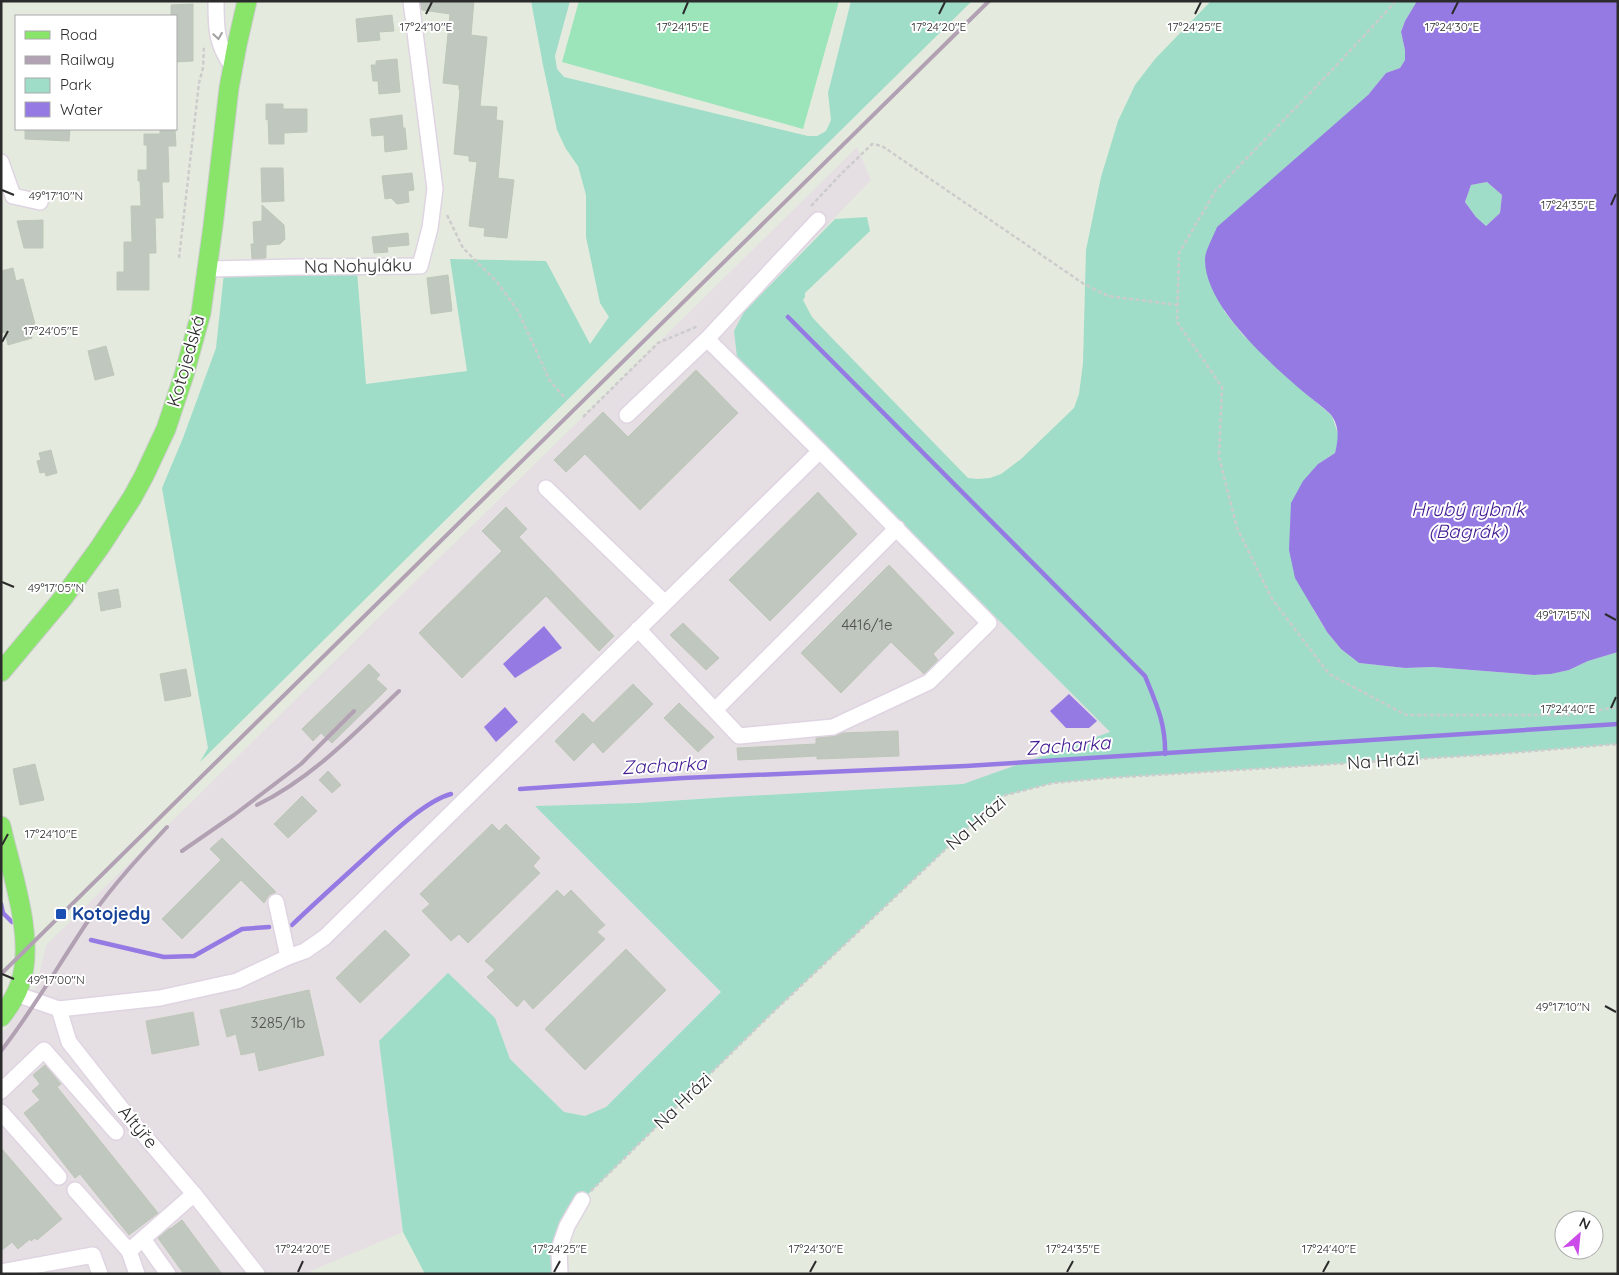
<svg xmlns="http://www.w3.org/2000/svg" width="1619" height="1275" viewBox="0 0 1619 1275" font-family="Quicksand,sans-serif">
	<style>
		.industrial { fill: #e5dee3 }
		.green { fill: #9fddc8 }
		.pitch { fill: #9ce4ba }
		.water { fill: #967ae4; fill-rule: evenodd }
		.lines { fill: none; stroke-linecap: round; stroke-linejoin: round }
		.stream { stroke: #967ae4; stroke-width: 4.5 }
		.building { fill: #c0c7be; stroke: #bdc7b8 }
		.minor-casing { stroke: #dfd4e2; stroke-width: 18 }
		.major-casing { stroke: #ccc; stroke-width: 21 }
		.path { stroke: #ccc; stroke-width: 2.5; stroke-dasharray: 4 2.5; stroke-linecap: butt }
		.minor { stroke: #fff; stroke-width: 15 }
		.major { stroke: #88e56a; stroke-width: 19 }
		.rail { stroke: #b1a1b3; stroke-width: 4 }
		.oneway { stroke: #a0a0a0 }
		.ticks { fill: none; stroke: #2b2b2b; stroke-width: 2 }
		.transit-dot { fill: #1a4fb4; stroke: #fff; stroke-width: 2 }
		.labels { text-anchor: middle; stroke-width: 4; stroke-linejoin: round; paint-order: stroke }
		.number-label { font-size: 15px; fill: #505250 }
		.street-label { font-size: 18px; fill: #2b2b2b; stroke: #fff }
		.transit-label { font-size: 18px; font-weight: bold; fill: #164399; stroke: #fff; text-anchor: start }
		.water-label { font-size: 19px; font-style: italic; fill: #411991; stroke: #fff }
		.ticks-label { font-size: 12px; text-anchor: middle; fill: #2b2b2b; stroke: #fff; stroke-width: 4; stroke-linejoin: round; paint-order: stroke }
	</style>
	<rect width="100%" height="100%" fill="#e4ebde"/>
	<polygon class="industrial" points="857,147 871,180 744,312 737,357 1110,732 963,784 729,797 638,803 535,806 721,992 606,1107 585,1116 564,1112 510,1059 495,1018 379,1041 403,1232 304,1274 1,1274 1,1034 7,1028 37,984 46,945"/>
	<g class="green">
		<polygon points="531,1 570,1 555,56 557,69 564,77 808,136 817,136 826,131 831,120 828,93 851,1 972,1 200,762 208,748 162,488 183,438 216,348 224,273 357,271 366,384 467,371 450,259 546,261 590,344 609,317 600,303 586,237 586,195 578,166 566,149 557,130 543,65"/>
		<polygon points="1211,1 1417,1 1405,21 1401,32 1405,50 1405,60 1400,68 1386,73 1368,95 1224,311 1243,335 1293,382 1332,416 1339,437 1335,453 1318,464 1313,609 1327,632 1341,649 1359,663 1405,668 1433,667 1534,675 1551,674 1569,670 1588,661 1618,652 1618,744 1497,754 1107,778 1053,783 1002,796 768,1017 582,1200 555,1274 425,1274 403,1232 379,1041 448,973 495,1018 510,1059 564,1112 585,1116 606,1107 721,992 535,806 638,803 729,797 963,784 1110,732 737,357 734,331 744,312 835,219 867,217 870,231 805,293 805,297 803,300 812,317 829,335 968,478 978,479 990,478 1001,474 1021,459 1074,408 1079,394 1083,363 1086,250 1101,177 1118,121 1135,85 1155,59"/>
		<polygon points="1487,182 1502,195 1500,213 1486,226 1476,217 1465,202 1471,185"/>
	</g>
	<polygon class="pitch" points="579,1 839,1 803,129 562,62"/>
	<g class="water">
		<path d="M 1417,1 L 1618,1 L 1618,652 L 1588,661 L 1569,670 L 1551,674 L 1534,675 L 1433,667 L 1405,668 L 1359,663 L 1341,649 L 1327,632 L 1295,578 L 1289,550 L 1291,503 L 1303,481 L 1318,464 L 1335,453 C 1338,440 1340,428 1332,416 C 1326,409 1308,396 1300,389 C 1268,361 1204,305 1205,259 C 1205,251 1214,235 1217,227 L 1368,95 L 1386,73 L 1400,68 L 1405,60 L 1405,50 L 1401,32 L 1405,21 ZM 1487,182 L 1502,195 L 1500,213 L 1486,226 L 1476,217 L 1465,202 L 1471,185 Z"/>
		<polygon points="544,626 562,648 515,678 503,664"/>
		<polygon points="1069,694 1097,721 1089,728 1066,728 1050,711"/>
		<polygon points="505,707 518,722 496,742 484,727"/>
	</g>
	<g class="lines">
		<g class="stream">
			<path d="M 788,317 L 1145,676 C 1156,703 1166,724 1165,754"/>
			<polyline points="520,789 683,778 966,766 1618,724"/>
			<polyline points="1,904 3,913 12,922"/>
			<path d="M 292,925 C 317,901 343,878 368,855 C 389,836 425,801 451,794"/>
			<polyline points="91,940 164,957 194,956 242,929 269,927"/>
		</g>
	</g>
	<g class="building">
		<polygon points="420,1 474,1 471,35 487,37 480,106 497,107 496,120 503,121 498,178 514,180 507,238 484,236 485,228 469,226 477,162 469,161 469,156 454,154 460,90 459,90 459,85 443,83 450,14 422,10"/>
		<polygon points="193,4 193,61 176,62 176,16 171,16 171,5"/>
		<polygon points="392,15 394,31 379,32 380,40 358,42 356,19"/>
		<polygon points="397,59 400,92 379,94 378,81 373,81 371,65 376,65 376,61"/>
		<polygon points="266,104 283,104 283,109 307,109 307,132 284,133 284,144 269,144 268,119 266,120"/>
		<polygon points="402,115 403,128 405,128 407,149 385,152 384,135 372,136 370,119"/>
		<polygon points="25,129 70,129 69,141 25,139"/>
		<polygon points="160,129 175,129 176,146 168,146 169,182 162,182 163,218 155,218 156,253 149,253 149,290 117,290 117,272 124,272 124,242 132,242 131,206 141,206 140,181 138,181 138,170 147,170 147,145 144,145 144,134 160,134"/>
		<polygon points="261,168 283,168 284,201 262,202"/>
		<polygon points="412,173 414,190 408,191 409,202 397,204 391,198 385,199 382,176"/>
		<polygon points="262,205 284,225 285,239 280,244 266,245 266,258 252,259 251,244 254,244 253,222 262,221"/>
		<polygon points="43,220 43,248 24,248 17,221"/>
		<polygon points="408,233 409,245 387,247 388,252 374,253 372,237"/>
		<polygon points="13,268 16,281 23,279 35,324 29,326 32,338 8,345 5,332 1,333 1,271"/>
		<polygon points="448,275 452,311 431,314 427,278"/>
		<polygon points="106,346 114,375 95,380 88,351"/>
		<polygon points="696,370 738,413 640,510 585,454 566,472 554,460 603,412 628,437"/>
		<polygon points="51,450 57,473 46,476 45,472 40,473 37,461 41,460 39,453"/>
		<polygon points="818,492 857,534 770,621 729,580"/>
		<polygon points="506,507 527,529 519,537 614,636 599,651 546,596 462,678 419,633 502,551 482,531"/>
		<polygon points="889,565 954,633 933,654 938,660 924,674 891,642 841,693 801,653"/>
		<polygon points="118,589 121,607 101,611 98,593"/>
		<polygon points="683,623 719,658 706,670 670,635"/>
		<polygon points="369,664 380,675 376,679 387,689 332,743 321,733 313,741 302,729"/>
		<polygon points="186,669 191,696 165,701 160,674"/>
		<polygon points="633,684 653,704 603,753 593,742 574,761 555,741 583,713 593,723"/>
		<polygon points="679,703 714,737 698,752 664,718"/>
		<polygon points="898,731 899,756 817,759 817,756 738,760 737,748 816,744 816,738 834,736 842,733"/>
		<polygon points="35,764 44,800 20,805 13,769"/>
		<polygon points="328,771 341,785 332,793 319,780"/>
		<polygon points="302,796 317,811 288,838 274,824"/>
		<polygon points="492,824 499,831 506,824 540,858 533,866 540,873 468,943 459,934 451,941 422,911 430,904 420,894"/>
		<polygon points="222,838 276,892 269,895 264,903 241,880 182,939 162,919 221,860 210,849"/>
		<polygon points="557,890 564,897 571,890 605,925 597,932 605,939 533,1009 524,999 517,1007 487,977 495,970 485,961"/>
		<polygon points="385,930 410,955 360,1003 336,978"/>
		<polygon points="626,949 666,990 585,1070 545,1029"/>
		<polygon points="309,990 324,1055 259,1071 255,1052 241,1055 236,1034 227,1037 220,1010"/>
		<polygon points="193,1012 199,1045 152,1054 146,1021"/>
		<polygon points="45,1065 61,1084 57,1087 158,1213 129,1235 80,1174 75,1178 24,1113 40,1100 32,1091 40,1084 33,1075"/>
		<polygon points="1,1148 62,1219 37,1240 35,1238 31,1241 30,1239 18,1249 12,1242 1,1251"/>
		<polygon points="182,1220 222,1274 184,1274 158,1238 170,1228 170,1229"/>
	</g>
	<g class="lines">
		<defs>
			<g id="minor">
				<path d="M 216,1 C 216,28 216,44 232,66"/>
				<polyline points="1,162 13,196 40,202"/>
				<polyline points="818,220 707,339 820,451"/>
				<polyline points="208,269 297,267 420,266 430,228 435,189 411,1"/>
				<polyline points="627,415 707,339"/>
				<polyline points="546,488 665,603"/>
				<polyline points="715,710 897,528"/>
				<polyline points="276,902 288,957"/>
				<polyline points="16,994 59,1009 69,1042 125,1113 194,1194 257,1274"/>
				<polyline points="59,1009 160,998 237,981 288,957 305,951 325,937 820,451 989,623 929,682 833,727 739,736 638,629"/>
				<polyline points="1,1091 44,1050 116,1132"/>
				<polyline points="1,1112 59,1177"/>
				<polyline points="75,1190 129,1251 194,1194"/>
				<polyline points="143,1239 168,1274"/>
				<polyline points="129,1251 137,1274"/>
				<polyline points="1,1272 93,1255 100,1274"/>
				<polyline points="560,1274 559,1249 567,1226 582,1200"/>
			</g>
			<g id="major">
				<polyline points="1,672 63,598 100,547 132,498 144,476 166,429 184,375 201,313 213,226 229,88 237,45 247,1"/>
				<path d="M 1,826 C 11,872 36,939 20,984 C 16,996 9,1007 1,1017"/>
			</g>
		</defs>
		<use href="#minor" class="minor-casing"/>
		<use href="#major" class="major-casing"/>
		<g class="path">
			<polyline points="1396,1 1335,67 1216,190 1179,253 1177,322 1222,387 1219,457 1237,528 1272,599 1329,674 1406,715 1569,715 1618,707"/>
			<polyline points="811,206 840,175 872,144 882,146 1084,284 1108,296 1177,305"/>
			<polyline points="447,215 463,248 497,282 518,311 550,381 566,399"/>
			<polyline points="179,258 199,83 203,68 204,45"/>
			<polyline points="583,417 658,343 698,326"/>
			<polyline points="591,1191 768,1017 1002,796 1053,783 1107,778 1497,754 1618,744"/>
		</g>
		<use href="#minor" class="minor"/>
		<use href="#major" class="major"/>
		<g class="rail">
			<path d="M 257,805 C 312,778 355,733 399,691"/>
			<polyline points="182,851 234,815 301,764 354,711"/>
			<polyline points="1,974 989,1"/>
			<path d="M 1,1051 C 34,1009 60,962 90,918 C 113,885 140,856 167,827"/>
		</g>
	</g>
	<defs><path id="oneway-chevron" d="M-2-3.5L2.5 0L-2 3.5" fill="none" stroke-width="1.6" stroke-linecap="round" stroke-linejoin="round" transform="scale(1.25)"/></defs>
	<use class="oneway" href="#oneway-chevron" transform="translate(218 36) rotate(81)"/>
	<path class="ticks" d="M 426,14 L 432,2M 683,14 L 688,2M 939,14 L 945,2M 1195,14 L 1201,2M 1452,14 L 1458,2M 2,190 L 14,195M 1611,205 L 1616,194M 2,342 L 8,331M 2,582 L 14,587M 1605,614 L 1616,620M 1611,708 L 1616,697M 2,845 L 8,834M 2,974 L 14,979M 1605,1006 L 1616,1012M 298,1272 L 303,1261M 554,1272 L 560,1261M 810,1272 L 816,1261M 1067,1272 L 1073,1261M 1323,1272 L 1329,1261"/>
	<rect class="transit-dot" x="55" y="908" width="12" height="12" rx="2.5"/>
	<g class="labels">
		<g class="number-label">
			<text x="867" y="630">4416/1e</text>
			<text x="278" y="1028">3285/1b</text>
		</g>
		<g class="street-label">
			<text transform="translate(358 266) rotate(-1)" y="6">Na Nohyláku</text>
			<text transform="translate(186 361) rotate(-74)" y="6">Kotojedská</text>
			<text transform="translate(1383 761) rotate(-4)" y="6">Na Hrázi</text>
			<text transform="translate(976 823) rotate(-41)" y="6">Na Hrázi</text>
			<text transform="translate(683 1101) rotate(-44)" y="6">Na Hrázi</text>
			<text transform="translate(138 1127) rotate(50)" y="6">Altýře</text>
		</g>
		<g class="transit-label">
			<text x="72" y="920">Kotojedy</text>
		</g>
		<g class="water-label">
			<text x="1468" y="516">Hrubý rybník<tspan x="1468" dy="22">(Bagrák)</tspan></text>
			<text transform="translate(1068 745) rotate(-4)" y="7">Zacharka</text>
			<text transform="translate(664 765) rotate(-3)" y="7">Zacharka</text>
		</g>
	</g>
	<g class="ticks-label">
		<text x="426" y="31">17°24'10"E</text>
		<text x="683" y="31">17°24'15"E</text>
		<text x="939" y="31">17°24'20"E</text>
		<text x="1195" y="31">17°24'25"E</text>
		<text x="1452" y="31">17°24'30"E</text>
		<text x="56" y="200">49°17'10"N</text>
		<text x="1568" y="209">17°24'35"E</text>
		<text x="51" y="335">17°24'05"E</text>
		<text x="56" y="592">49°17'05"N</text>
		<text x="1563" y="619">49°17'15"N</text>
		<text x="1568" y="713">17°24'40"E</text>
		<text x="51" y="838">17°24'10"E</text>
		<text x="56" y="984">49°17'00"N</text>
		<text x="1563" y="1011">49°17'10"N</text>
		<text x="303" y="1253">17°24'20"E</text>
		<text x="560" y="1253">17°24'25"E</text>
		<text x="816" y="1253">17°24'30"E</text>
		<text x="1073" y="1253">17°24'35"E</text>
		<text x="1329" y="1253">17°24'40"E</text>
	</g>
	<rect width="1619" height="1275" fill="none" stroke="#2b2b2b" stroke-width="5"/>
	<rect x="15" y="15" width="162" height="115" fill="#ffffff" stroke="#aaaaaa"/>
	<rect x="25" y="31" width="25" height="8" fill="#88e56a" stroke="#aaaaaa"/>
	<text x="60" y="40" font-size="15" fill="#2b2b2b">Road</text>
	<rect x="25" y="56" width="25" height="8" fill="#b1a1b3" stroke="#aaaaaa"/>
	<text x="60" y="65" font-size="15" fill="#2b2b2b">Railway</text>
	<rect x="25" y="78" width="25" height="15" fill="#9fddc8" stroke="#aaaaaa"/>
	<text x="60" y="90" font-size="15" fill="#2b2b2b">Park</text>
	<rect x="25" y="102" width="25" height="15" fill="#967ae4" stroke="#aaaaaa"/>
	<text x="60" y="115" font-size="15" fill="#2b2b2b">Water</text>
	<g transform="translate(1579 1235) rotate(27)"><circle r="24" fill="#ffffff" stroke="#aaaaaa"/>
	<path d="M0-4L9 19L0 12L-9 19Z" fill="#cc4cea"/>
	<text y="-8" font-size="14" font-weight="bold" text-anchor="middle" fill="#2b2b2b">N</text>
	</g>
</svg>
